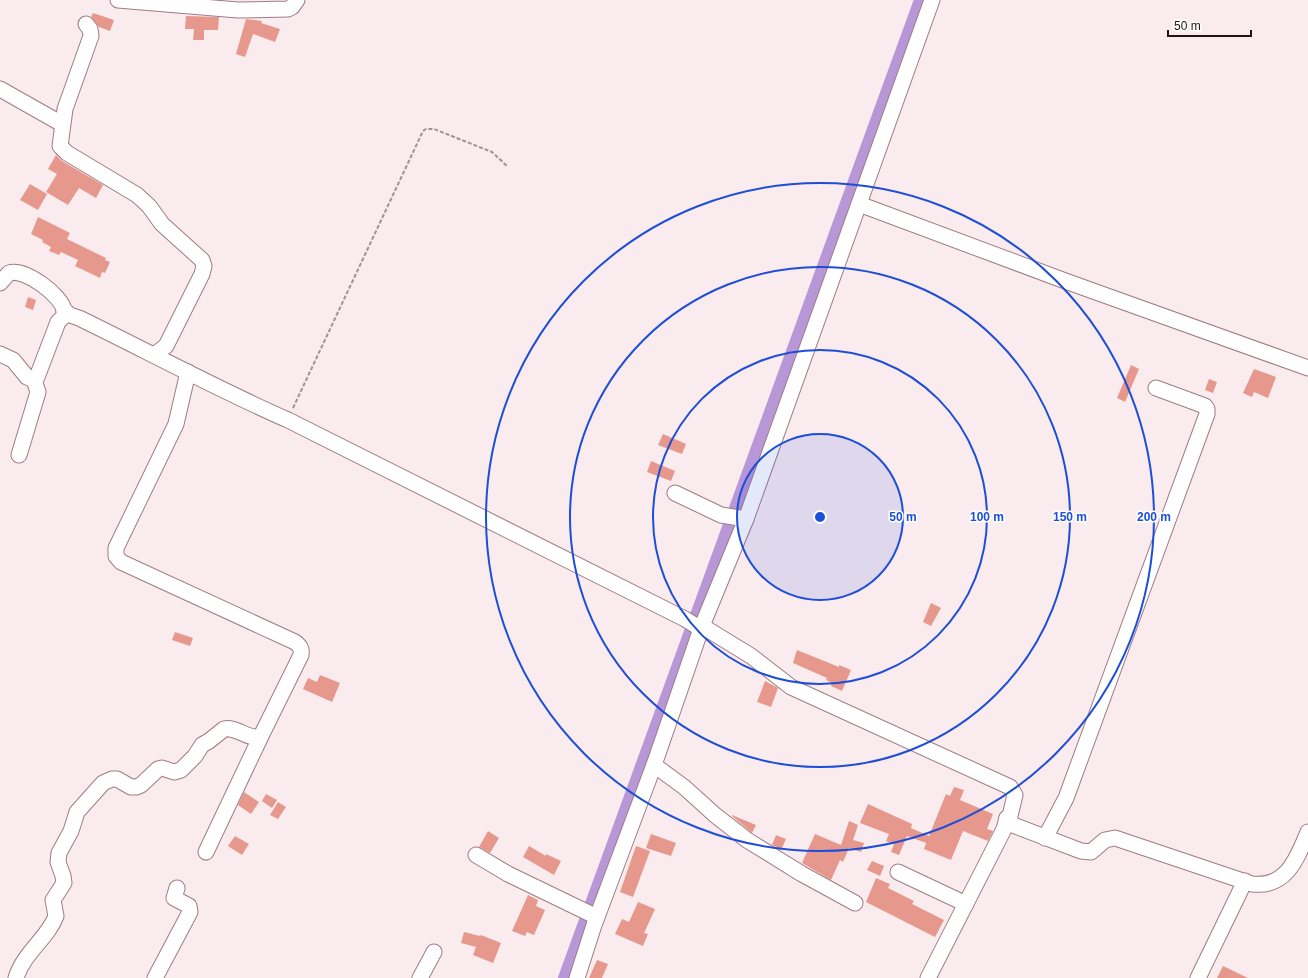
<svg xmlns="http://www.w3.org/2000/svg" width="1308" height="978" viewBox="0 0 1308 978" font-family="Helvetica,sans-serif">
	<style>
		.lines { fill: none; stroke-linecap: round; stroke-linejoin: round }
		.canal { stroke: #b897d7; stroke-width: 12 }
		.building { fill: #e7988c }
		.minor-casing { stroke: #9e7c85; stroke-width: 17 }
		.path { stroke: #a09295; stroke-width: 2; stroke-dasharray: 4 2; stroke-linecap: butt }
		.minor { stroke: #fff; stroke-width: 15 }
		.ring { fill: none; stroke: #1d4ed8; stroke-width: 2 }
		.centre { fill: #1d4ed8; stroke: #fff; stroke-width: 2 }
		.ring-label { font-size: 12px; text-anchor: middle; font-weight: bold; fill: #1d4ed8; stroke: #fff; stroke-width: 3; stroke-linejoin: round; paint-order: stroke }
	</style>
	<rect width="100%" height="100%" fill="#faebee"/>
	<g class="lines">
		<polyline class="canal" points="564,978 920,0"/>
	</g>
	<g class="building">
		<polygon points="93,13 114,20 110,31 99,27 91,17"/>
		<polygon points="186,16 219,17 218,30 204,30 204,40 193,40 194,29 185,29"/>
		<polygon points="246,19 262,21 261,23 280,29 275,42 253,34 245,57 236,54"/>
		<polygon points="56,155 62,161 103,185 96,198 79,188 68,205 46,192 57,174 48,169"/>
		<polygon points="30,184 47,194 38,210 20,200"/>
		<polygon points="38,217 70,233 67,239 106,258 105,260 110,262 105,273 102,272 100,278 75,266 78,260 61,252 59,255 49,251 51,247 42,242 43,240 31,234"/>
		<polygon points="28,297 36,300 33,310 25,307"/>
		<polygon points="1131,365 1139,369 1125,402 1117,398"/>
		<polygon points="1254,369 1276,377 1268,398 1254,392 1252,397 1243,393"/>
		<polygon points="1209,379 1217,382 1213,393 1205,390"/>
		<polygon points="663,434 686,444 682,454 658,445"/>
		<polygon points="651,461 675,471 671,481 647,472"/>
		<polygon points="931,603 941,608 931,626 923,622"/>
		<polygon points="175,632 193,638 190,646 172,640"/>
		<polygon points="797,650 839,667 839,665 851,670 842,691 831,686 832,683 826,680 827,678 793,663"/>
		<polygon points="320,675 340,683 332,702 303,689 308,678 317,682"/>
		<polygon points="765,681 778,688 771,707 757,702"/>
		<polygon points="954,787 964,790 960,800 993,814 987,829 993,831 988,841 963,831 951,860 924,849 926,843 907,836 899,855 891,852 894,844 886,841 889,834 860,823 868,804 912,824 911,828 929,836 946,794 950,796"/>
		<polygon points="244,792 259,802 251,814 238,805"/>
		<polygon points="266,794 277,800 272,808 262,801"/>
		<polygon points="278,802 286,807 278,819 270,815"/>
		<polygon points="732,815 756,825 752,833 732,816"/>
		<polygon points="849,821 858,825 853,840 864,843 861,852 849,848 843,862 840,860 831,880 802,863 815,834 841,845"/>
		<polygon points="488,831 499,838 490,853 479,847"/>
		<polygon points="651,834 676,843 671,856 646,848"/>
		<polygon points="776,835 786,839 781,850 772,845"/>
		<polygon points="235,836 249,844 242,855 228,846"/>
		<polygon points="529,846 546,856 546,854 561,861 554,875 523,857"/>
		<polygon points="636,846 650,851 633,897 620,892"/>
		<polygon points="872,861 884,866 880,876 867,870"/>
		<polygon points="876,878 890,884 888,888 914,901 912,904 944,920 935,937 866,902"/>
		<polygon points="528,895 538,900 536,906 545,910 534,935 527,932 525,936 512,931"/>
		<polygon points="638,902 655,909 644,933 648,934 643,946 615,934 622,919 629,922"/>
		<polygon points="464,932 480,936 481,935 501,943 493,963 473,955 476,947 461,943"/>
		<polygon points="597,960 608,964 602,978 589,978"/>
		<polygon points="1223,966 1248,978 1217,978"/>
	</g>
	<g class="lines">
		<defs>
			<g id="minor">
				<polyline points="118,0 238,10 288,9 292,7 297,0"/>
				<polyline points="86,24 90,29 91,36 65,109 60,146 67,153 137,195 149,206 162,224 202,260 204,266 202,274 166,346 154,355"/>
				<polyline points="0,89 62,124"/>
				<polyline points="859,204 1068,282 1308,368"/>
				<path d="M 0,283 L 9,273 C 25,268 61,295 64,310"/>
				<path d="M 0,354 L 13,360 L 27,377 L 34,380 L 37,377 L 58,322 L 64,316 L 64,310 L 70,315 L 79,318 C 149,352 217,389 288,420 L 685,619 L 701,629 L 702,626 L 751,656 L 791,687 L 1010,787 L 1015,795 L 1010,816 L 1007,818 L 1013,825 L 1081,851 L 1091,852 L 1105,840 L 1115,838 L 1252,884 C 1286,888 1297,859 1308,832"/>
				<polyline points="19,455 38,392 34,380"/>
				<polyline points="675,493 721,515 746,519"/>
				<polyline points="654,765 684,787 715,815 747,840 802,874 855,903"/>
				<polyline points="1045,838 1066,798 1207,414 1207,409 1205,406 1156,388"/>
				<polyline points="206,852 261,736"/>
				<polyline points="476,855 508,874 597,917"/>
				<polyline points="898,872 966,904"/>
				<path d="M 16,978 C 24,952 48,938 56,916 L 53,900 L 64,883 L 63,876 L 58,862 L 59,853 L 71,831 L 77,812 L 103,783 L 112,779 L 117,779 L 131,787 L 136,787 L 141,785 L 158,769 L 162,768 L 174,772 L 181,770 L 195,756 L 202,745 L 209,741 L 224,729 C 237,726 249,741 261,736 L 301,655 C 302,648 300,646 295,642 L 121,562 L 116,556 L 116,548 L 176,424 L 188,372"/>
				<polyline points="155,978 190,912 189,906 174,898 177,888"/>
				<polyline points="420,978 434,952"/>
				<polyline points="577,978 594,925 654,765 702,626 746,519 932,0"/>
				<polyline points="928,978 1004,829 1007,818"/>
				<polyline points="1198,978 1245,881"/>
			</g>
		</defs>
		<use href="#minor" class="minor-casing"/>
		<polyline class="path" points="293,408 423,131 426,129 434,129 492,152 508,167"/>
		<use href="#minor" class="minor"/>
	</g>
	<circle cx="820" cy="517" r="83" fill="#1d4ed8" fill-opacity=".12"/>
	<g class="ring">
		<circle cx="820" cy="517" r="83"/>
		<circle cx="820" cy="517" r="167"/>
		<circle cx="820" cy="517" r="250"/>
		<circle cx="820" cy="517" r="334"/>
	</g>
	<circle cx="820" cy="517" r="6" class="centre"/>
	<g class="ring-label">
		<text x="903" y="521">50 m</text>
		<text x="987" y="521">100 m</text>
		<text x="1070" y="521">150 m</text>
		<text x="1154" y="521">200 m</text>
	</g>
	<path d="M1168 30v6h83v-6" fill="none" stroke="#1f1316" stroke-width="2"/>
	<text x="1174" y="30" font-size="12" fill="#1f1316" stroke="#ffffff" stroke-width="3" paint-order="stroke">50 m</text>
</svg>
